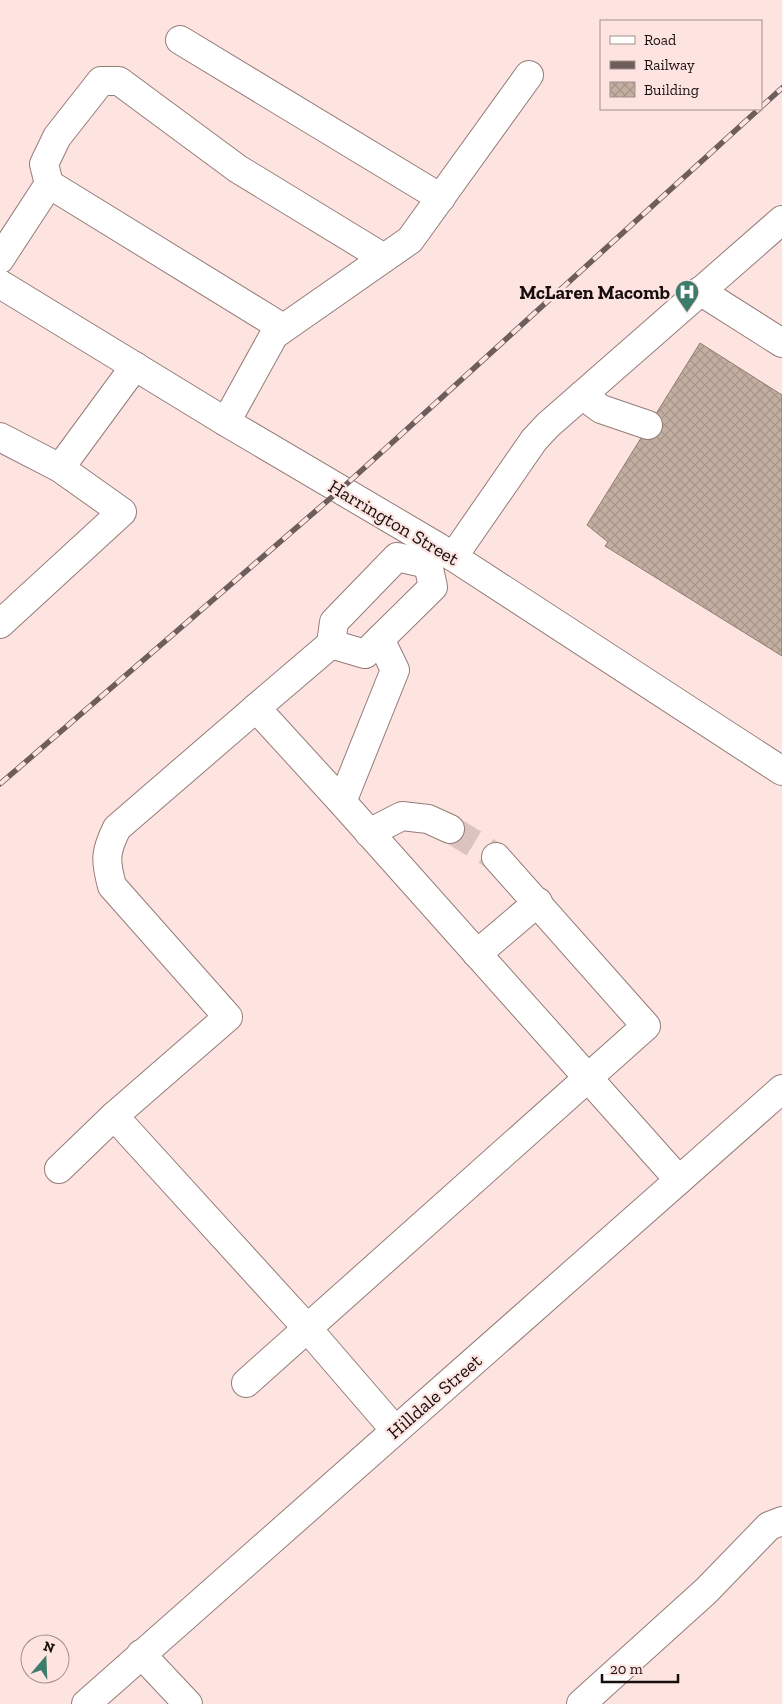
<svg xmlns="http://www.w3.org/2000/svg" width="782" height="1704" viewBox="0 0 782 1704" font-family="'Zilla Slab',serif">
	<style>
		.building { fill: url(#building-cross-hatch); stroke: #907d70 }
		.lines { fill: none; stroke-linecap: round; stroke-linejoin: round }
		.minor-tunnel { stroke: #dbc4c0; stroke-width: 28; stroke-dasharray: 28 14; stroke-linecap: butt }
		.minor-casing { stroke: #947c79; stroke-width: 30 }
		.minor { stroke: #fff; stroke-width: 28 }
		.rail-casing { stroke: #6d5e5c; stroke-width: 5.5 }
		.rail { stroke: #fee4e0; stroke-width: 4; stroke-dasharray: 11; stroke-linecap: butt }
		.labels { text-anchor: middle; stroke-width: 4.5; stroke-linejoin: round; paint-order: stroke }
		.poi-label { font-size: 19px; font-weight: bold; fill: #170f0e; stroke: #fee4e0; text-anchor: end }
		.street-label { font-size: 19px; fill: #170f0e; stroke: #fee4e0 }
	</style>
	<defs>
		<pattern id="building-cross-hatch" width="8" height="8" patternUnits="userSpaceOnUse" patternTransform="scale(1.25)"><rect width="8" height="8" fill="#c3afa2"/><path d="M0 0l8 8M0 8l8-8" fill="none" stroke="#a7958a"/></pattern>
	</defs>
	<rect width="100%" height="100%" fill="#fee4e0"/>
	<polygon class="building" points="700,343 782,395 782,656 605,546 608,542 587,525"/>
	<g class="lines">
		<polyline class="minor-tunnel" points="450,829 496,857"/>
		<defs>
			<g id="minor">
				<polyline points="180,40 441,198"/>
				<polyline points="0,259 49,184"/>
				<polyline points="0,284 226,422 438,547 782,771"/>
				<polyline points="700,291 782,343"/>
				<polyline points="283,328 49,184 44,164 57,137 101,81 119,81 238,169 384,258"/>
				<polyline points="582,395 601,409 648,425"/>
				<polyline points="226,422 274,335 410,240 529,75"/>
				<polyline points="0,437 60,468 122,512 0,624"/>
				<polyline points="60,468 135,366"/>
				<polyline points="453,557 534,440 548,425 782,220"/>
				<polyline points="428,564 397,557 334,622 331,644 256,708 342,802 679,1180"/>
				<polyline points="331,644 365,654 433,587 428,564 438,548"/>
				<polyline points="342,802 395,670 380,639"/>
				<polyline points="369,833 402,816 428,819 450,829"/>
				<polyline points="477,954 538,902"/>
				<polyline points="114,1116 307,1328 395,1430"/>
				<path d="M 59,1169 L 114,1116 L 228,1017 L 112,886 C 105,860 105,852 117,828 L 256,708"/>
				<polyline points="246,1383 646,1026 496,857"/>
				<polyline points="141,1654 188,1704"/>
				<polyline points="86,1704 782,1089"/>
				<polyline points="581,1704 706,1591 769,1526 782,1521"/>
			</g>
		</defs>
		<use href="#minor" class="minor-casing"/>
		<use href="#minor" class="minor"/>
		<defs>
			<g id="rail">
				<polyline points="761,107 782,88"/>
				<polyline points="0,784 340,490 759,109"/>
			</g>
		</defs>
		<use href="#rail" class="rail-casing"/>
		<use href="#rail" class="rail"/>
	</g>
	<defs>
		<symbol id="hospital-pin" viewBox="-11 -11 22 30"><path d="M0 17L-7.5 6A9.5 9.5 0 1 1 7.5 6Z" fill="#3d7c6b" stroke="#fee4e0"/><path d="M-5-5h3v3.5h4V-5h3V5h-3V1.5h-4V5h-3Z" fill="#fff"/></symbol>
	</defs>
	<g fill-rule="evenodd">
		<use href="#hospital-pin" x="673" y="278" width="28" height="38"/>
	</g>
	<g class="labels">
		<g class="poi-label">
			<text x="670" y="299">McLaren Macomb</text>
		</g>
		<g class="street-label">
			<text transform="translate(394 522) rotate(31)" y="7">Harrington Street</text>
			<text transform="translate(434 1396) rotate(-41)" y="7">Hilldale Street</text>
		</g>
	</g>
	<rect x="600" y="20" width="162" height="90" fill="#fee4e0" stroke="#a28f8c"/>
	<rect x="610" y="36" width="25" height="8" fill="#ffffff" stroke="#a28f8c"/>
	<text x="644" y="45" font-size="15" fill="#170f0e">Road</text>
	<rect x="610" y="61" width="25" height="8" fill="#6d5e5c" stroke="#a28f8c"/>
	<text x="644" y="70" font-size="15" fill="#170f0e">Railway</text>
	<rect x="610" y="82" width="25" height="15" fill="url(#building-cross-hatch)" stroke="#a28f8c"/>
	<text x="644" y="95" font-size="15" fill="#170f0e">Building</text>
	<g transform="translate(45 1659) rotate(19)"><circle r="24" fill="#fee4e0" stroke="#a28f8c"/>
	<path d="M0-4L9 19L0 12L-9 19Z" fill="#3d7c6b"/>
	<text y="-8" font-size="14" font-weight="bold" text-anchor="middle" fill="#170f0e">N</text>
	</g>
	<path d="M602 1674v8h76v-8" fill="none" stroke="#170f0e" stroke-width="2.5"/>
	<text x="610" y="1674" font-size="15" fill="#170f0e" stroke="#fee4e0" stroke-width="4" paint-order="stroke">20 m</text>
</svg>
